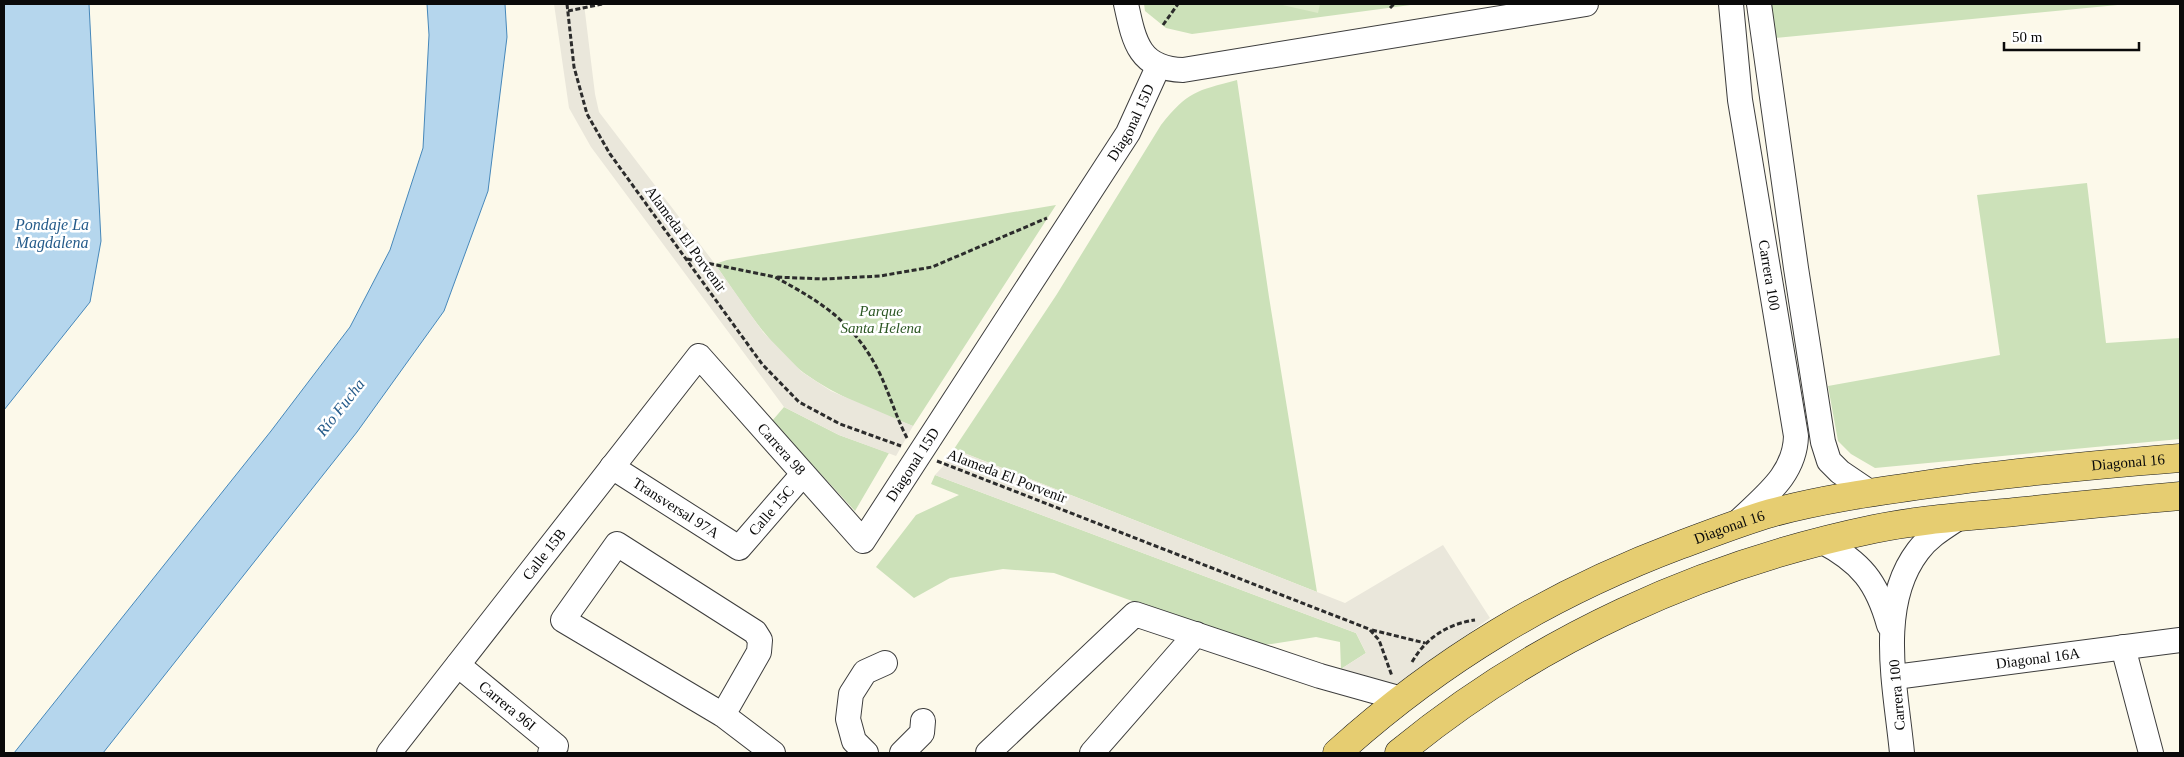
<svg xmlns="http://www.w3.org/2000/svg" width="2184" height="757" viewBox="0 0 2184 757" font-family="'Times New Roman',serif">
	<style>
		.green { fill: #cce1b9 }
		.pitch { fill: #ddeac9 }
		.plaza { fill: #eae7db }
		.water { fill: #b5d6ed; stroke: #4788ba }
		.lines { fill: none; stroke-linecap: round; stroke-linejoin: round }
		.minor-casing { stroke: #3d3d3d; stroke-width: 26 }
		.major-casing { stroke: #1b1b1b; stroke-width: 29 }
		.path { stroke: #2c2c2c; stroke-width: 3; stroke-dasharray: 5 2.5; stroke-linecap: butt }
		.minor { stroke: #fff; stroke-width: 24 }
		.major { stroke: #e6cd71; stroke-width: 28 }
		.labels { text-anchor: middle; stroke-width: 5; stroke-linejoin: round; paint-order: stroke }
		.street-label { font-size: 15px; fill: #0a0a0a; stroke: #fff }
		.park-label { font-size: 15px; font-style: italic; fill: #2d5824; stroke: #fff }
		.water-label { font-size: 16px; font-style: italic; fill: #255b8a; stroke: #fff }
	</style>
	<rect width="100%" height="100%" fill="#fcf9ea"/>
	<g class="green">
		<polygon points="1144,4 1418,4 1192,34 1166,28 1145,11"/>
		<polygon points="1771,4 2128,4 1775,38"/>
		<path d="M 1237,80 L 1269,297 L 1317,592 L 954,449 L 1057,294 L 1161,125 C 1188,91 1196,91 1237,80 Z"/>
		<polygon points="2087,183 2106,343 2180,338 2180,439 1875,468 1851,454 1838,441 1828,386 2000,355 1977,195"/>
		<path d="M 1056,205 L 913,426 C 875,411 837,397 804,373 C 771,349 739,298 715,264 L 727,260 Z"/>
		<polygon points="784,407 839,435 889,453 855,511 772,421"/>
		<polygon points="935,475 1356,633 1366,653 1341,669 1340,642 1316,637 1258,646 1054,573 1003,569 950,578 914,598 876,567 916,515 959,495 931,484"/>
	</g>
	<polygon class="pitch" points="1278,4 1320,4 1318,13"/>
	<g class="plaza">
		<polygon points="554,4 584,4 595,94 599,112 715,264 763,332 802,372 831,391 913,426 896,456 839,435 784,407 591,147 569,108"/>
		<polygon points="954,449 1345,603 1443,545 1490,618 1395,686 1341,669 1366,653 1356,633 935,475 945,464"/>
	</g>
	<g class="water">
		<polygon points="4,4 89,4 101,241 90,302 4,410"/>
		<polygon points="427,4 505,4 507,37 488,191 444,311 357,432 103,753 14,753 271,431 350,327 390,250 423,148 429,35"/>
	</g>
	<g class="lines">
		<defs>
			<g id="minor">
				<path d="M 1126,4 C 1134,41 1139,69 1183,70 L 1586,4"/>
				<path id="s1" d="M 1731,4 L 1740,100 L 1796,436 C 1795,476 1763,497 1736,524"/>
				<polyline points="1759,4 1796,268 1823,442 1829,461 1840,472 1871,493"/>
				<path id="s2" d="M 612,467 L 739,548 L 803,474"/>
				<path d="M 1821,541 C 1861,562 1877,582 1889,625"/>
				<polyline points="2123,647 2151,753"/>
				<path id="s3" d="M 458,665 L 556,746 L 550,753"/>
				<path id="s4" d="M 1895,677 L 2180,640"/>
				<polyline points="723,715 759,652 760,640 755,632 617,544 563,620 723,715 773,753"/>
				<path id="s5" d="M 389,753 L 699,356 L 863,541 L 1128,133 L 1158,67"/>
				<polyline points="866,753 854,741 848,719 851,694 865,672 885,663"/>
				<polyline points="902,753 922,733 923,721"/>
				<polyline points="988,753 1135,614 1320,676 1402,699"/>
				<polyline points="1092,753 1196,634"/>
				<path d="M 1902,753 C 1896,689 1876,606 1918,551 C 1929,536 1945,527 1960,517"/>
			</g>
			<g id="major">
				<path id="s6" d="M 1337,753 C 1440,660 1550,594 1680,545 C 1710,534 1740,522 1771,513 C 1819,500 1867,493 1916,486 C 2003,473 2092,465 2180,458"/>
				<path d="M 1399,753 C 1536,640 1701,565 1874,529 C 1917,520 1961,517 2004,513 C 2063,507 2121,501 2180,496"/>
			</g>
		</defs>
		<use href="#minor" class="minor-casing"/>
		<use href="#major" class="major-casing"/>
		<g class="path">
			<polyline points="567,4 574,67 587,114 610,154 762,364 799,402 840,424 901,446"/>
			<polyline points="1390,8 1394,4"/>
			<polyline points="568,11 602,4"/>
			<polyline points="1163,25 1178,4"/>
			<polyline points="687,259 775,277"/>
			<path d="M 907,438 C 896,417 890,395 880,374 C 855,323 823,303 775,277 L 823,279 L 880,276 L 932,267 L 1047,218"/>
			<polyline points="937,461 1369,629 1379,640 1392,676"/>
			<polyline points="1372,630 1425,643"/>
			<path d="M 1412,662 C 1426,638 1447,624 1475,620"/>
		</g>
		<use href="#minor" class="minor"/>
		<use href="#major" class="major"/>
	</g>
	<g class="labels">
		<g class="street-label">
			<text dy="5" stroke="none"><textPath href="#s5" startOffset="1248">Diagonal 15D</textPath></text>
			<text transform="translate(686 239) rotate(54)" y="5">Alameda El Porvenir</text>
			<text dy="5" stroke="none"><textPath href="#s1" startOffset="274">Carrera 100</textPath></text>
			<text dy="5" stroke="none"><textPath href="#s5" startOffset="628">Carrera 98</textPath></text>
			<text dy="5" stroke="none"><textPath href="#s6" startOffset="861">Diagonal 16</textPath></text>
			<text dy="5" stroke="none"><textPath href="#s5" startOffset="842">Diagonal 15D</textPath></text>
			<text transform="translate(1007 476) rotate(21)" y="5">Alameda El Porvenir</text>
			<text dy="5" stroke="none"><textPath href="#s2" startOffset="76">Transversal 97A</textPath></text>
			<text dy="5" stroke="none"><textPath href="#s2" startOffset="200">Calle 15C</textPath></text>
			<text dy="5" stroke="none"><textPath href="#s6" startOffset="456">Diagonal 16</textPath></text>
			<text dy="5" stroke="none"><textPath href="#s5" startOffset="252">Calle 15B</textPath></text>
			<text dy="5" stroke="none"><textPath href="#s4" startOffset="144">Diagonal 16A</textPath></text>
			<text transform="translate(1897 695) rotate(-95)" y="5">Carrera 100</text>
			<text dy="5" stroke="none"><textPath href="#s3" startOffset="64">Carrera 96I</textPath></text>
		</g>
		<g class="park-label">
			<text x="881" y="316">Parque<tspan x="881" dy="17">Santa Helena</tspan></text>
		</g>
		<g class="water-label">
			<text x="52" y="230">Pondaje La<tspan x="52" dy="18">Magdalena</tspan></text>
			<text transform="translate(340 407) rotate(-52)" y="6">Río Fucha</text>
		</g>
	</g>
	<rect width="2184" height="757" fill="none" stroke="#0a0a0a" stroke-width="10"/>
	<path d="M2004 42v8h135v-8" fill="none" stroke="#0a0a0a" stroke-width="2.5"/>
	<text x="2012" y="42" font-size="15" fill="#0a0a0a" stroke="#ffffff" stroke-width="4" paint-order="stroke">50 m</text>
</svg>
